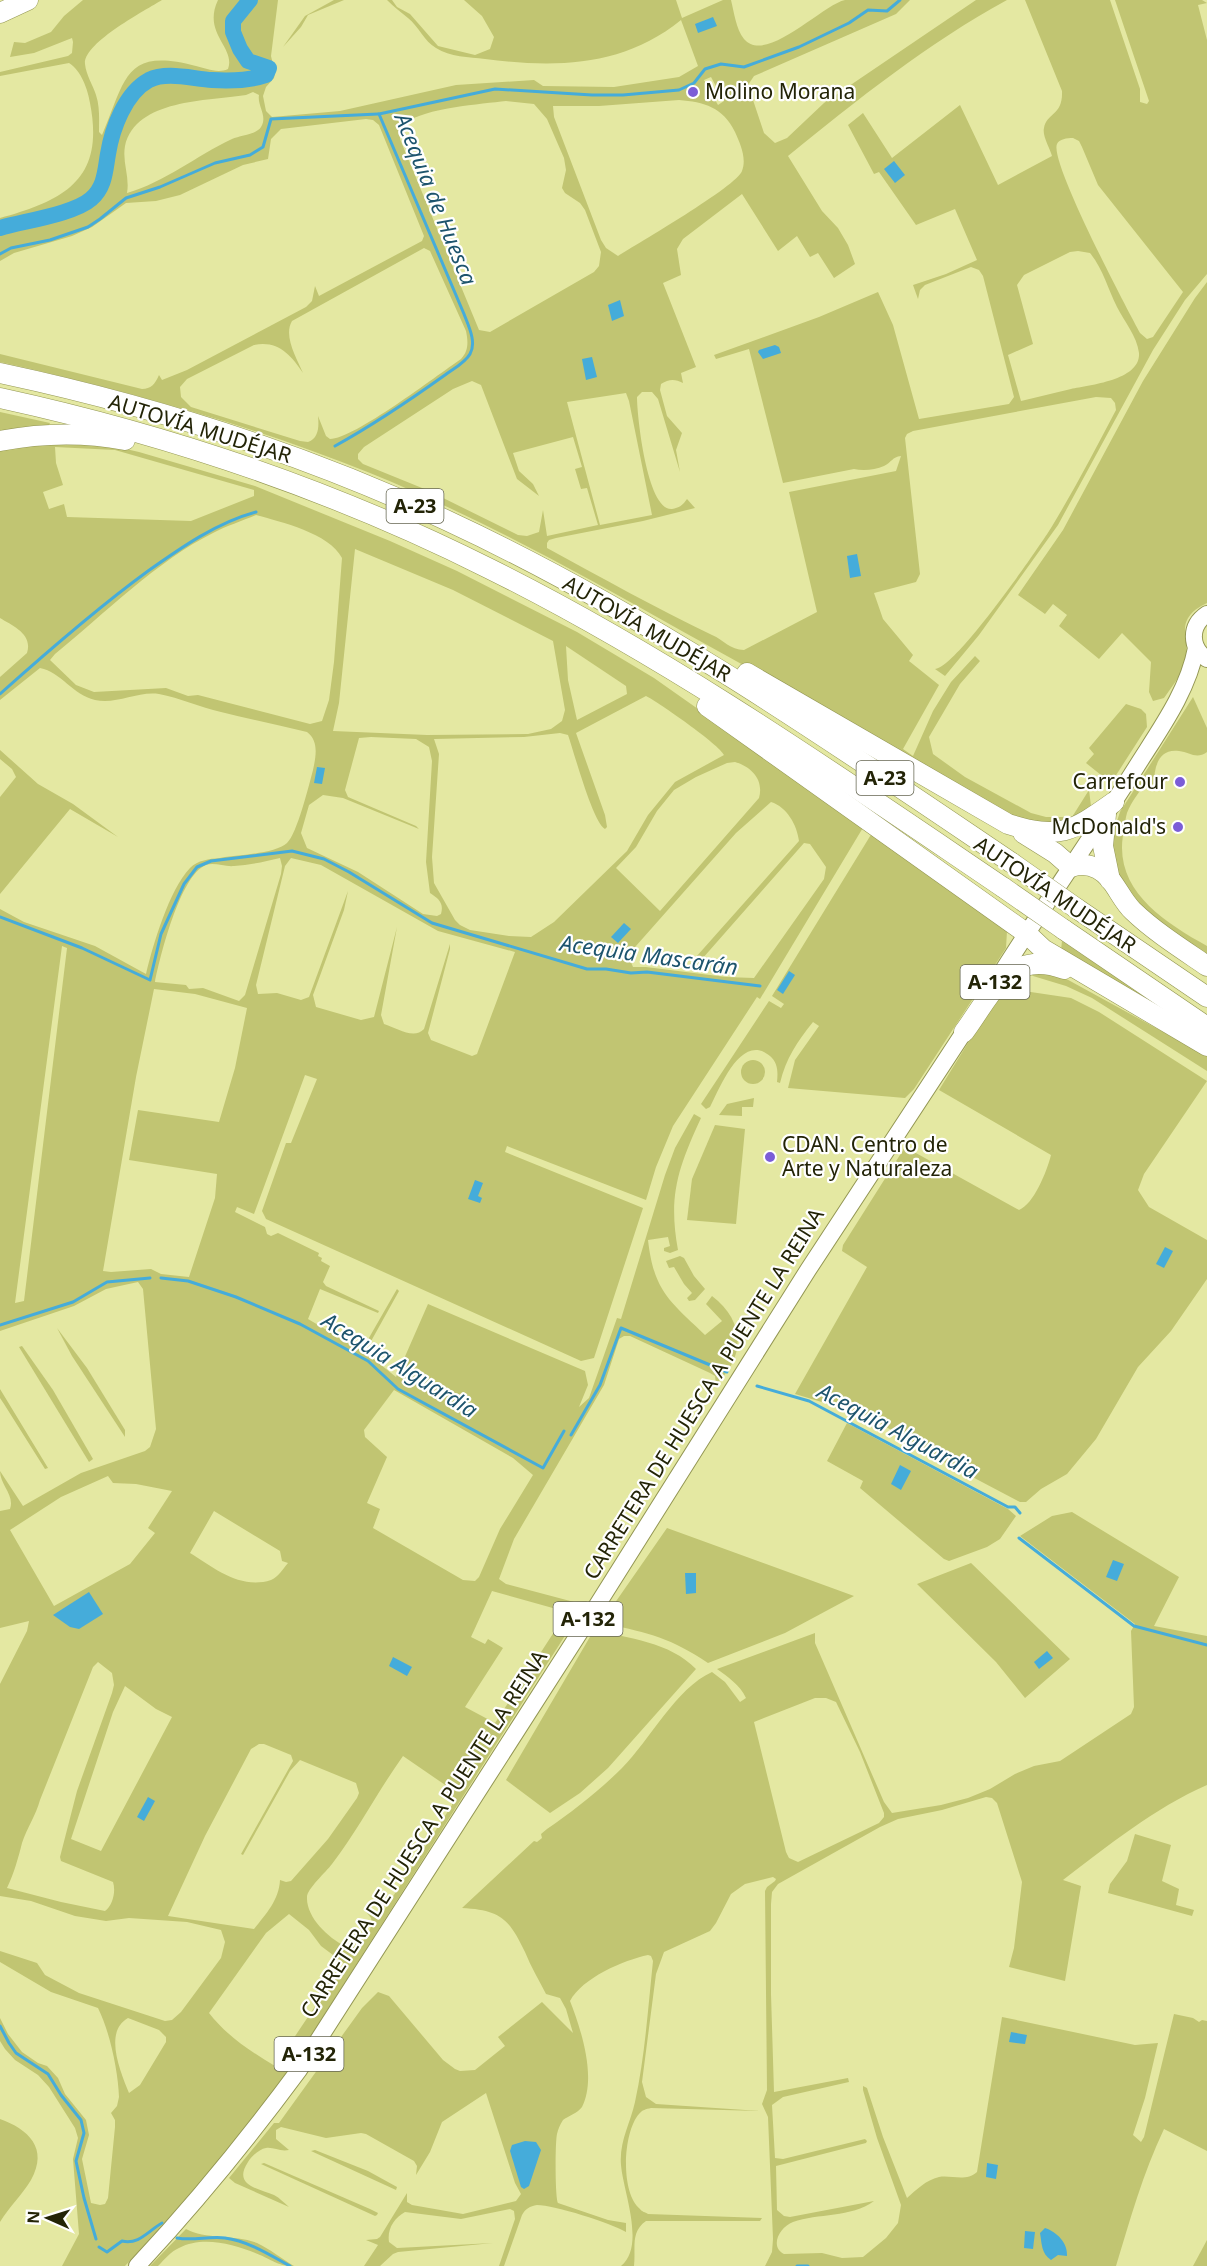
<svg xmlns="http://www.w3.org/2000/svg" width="1207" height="2266" viewBox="0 0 1207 2266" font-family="'Noto Sans',sans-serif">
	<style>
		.green { fill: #c1c572; fill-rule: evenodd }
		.water { fill: #45acda }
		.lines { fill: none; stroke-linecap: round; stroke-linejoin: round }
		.stream { stroke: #45acda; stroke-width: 3 }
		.river { stroke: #45acda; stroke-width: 16 }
		.primary-casing { stroke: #939653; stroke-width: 18 }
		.highway-casing { stroke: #939653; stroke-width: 21 }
		.primary { stroke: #fff; stroke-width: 16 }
		.highway { stroke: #fff; stroke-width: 20 }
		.highway-bridge-casing { stroke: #939653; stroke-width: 21; stroke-linecap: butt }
		.highway-bridge { stroke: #fff; stroke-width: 20 }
		.poi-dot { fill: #7b5dd7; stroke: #fff; stroke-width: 2 }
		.labels { text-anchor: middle; stroke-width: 4.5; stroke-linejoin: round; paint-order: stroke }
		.shield { fill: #fff; stroke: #656651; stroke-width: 1.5 }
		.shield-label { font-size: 20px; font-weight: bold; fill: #232407 }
		.poi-label { font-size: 21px; fill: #232407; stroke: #fff; text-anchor: start }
		.street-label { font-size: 21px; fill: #232407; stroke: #fff }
		.water-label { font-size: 22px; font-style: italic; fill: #1d546d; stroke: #fff }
	</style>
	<rect width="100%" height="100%" fill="#e4e8a2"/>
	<g class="green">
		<path d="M 83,0 L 162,0 C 146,10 83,43 85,64 C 86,75 93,85 96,95 C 100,107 99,120 99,132 L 102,135 C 126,79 124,47 196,66 C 206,68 217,74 228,69 C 236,47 202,34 218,0 L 278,0 L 271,56 L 275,73 L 274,78 L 266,87 L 263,96 L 266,111 L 272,117 L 340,111 L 456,85 L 534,80 L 543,86 L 614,87 L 679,77 L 698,66 L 681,20 C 623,67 556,68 485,59 C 469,57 450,57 436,48 C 424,41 419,27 408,18 C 401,12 394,7 387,0 L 392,0 L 397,7 L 410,14 L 438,46 L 475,55 L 490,49 L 494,37 L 482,16 L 464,0 L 676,0 L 682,18 L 723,0 L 731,0 C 734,12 736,29 744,39 C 766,65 822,5 845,0 C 863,0 890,0 910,0 L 896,14 L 754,76 L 748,85 L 764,133 L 775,143 L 787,138 L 824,103 L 976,0 L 1007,0 C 928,43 857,100 788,156 L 822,211 L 838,228 L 848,245 L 855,264 L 834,278 L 818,253 L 810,257 L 797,236 L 778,251 L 742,194 L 683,239 L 677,249 L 681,275 L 663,283 L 696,367 L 681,373 L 683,383 C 675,379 669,379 661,384 L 660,390 L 667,416 L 682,433 L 676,450 L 680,472 L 658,399 L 652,392 L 642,392 L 637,397 C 637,416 647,511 672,509 C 679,508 683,505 687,499 L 695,508 L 643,521 L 556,538 L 549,540 L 547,543 L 547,548 C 602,578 656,608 712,635 C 724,640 730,650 744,650 L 817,612 L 789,492 L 896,471 L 901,456 C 892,457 892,462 884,466 C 875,470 863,471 854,469 L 783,483 L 749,349 L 716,359 L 714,355 L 819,317 L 878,292 L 893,325 L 919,419 L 1009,404 L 1014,397 L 983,276 L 979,270 L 971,267 L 925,285 L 920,290 L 918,299 L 913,285 L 946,274 L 977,260 L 955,209 L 916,225 L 879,172 L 874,174 L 848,125 L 863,113 L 892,158 L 960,105 L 998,185 L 1052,156 C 1050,148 1042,136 1044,128 C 1047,112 1063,116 1062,91 L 1025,0 L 1110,0 L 1140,89 L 1140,102 L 1147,104 L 1149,101 L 1115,0 L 1202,0 L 1207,3 L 1198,5 L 1207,40 L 1207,274 L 1185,300 L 1153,350 L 1058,525 L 979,635 L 945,676 L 935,669 C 956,668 1037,550 1051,528 C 1074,490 1095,450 1116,410 L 1115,403 L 1111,398 L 1096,397 L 913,431 L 907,434 L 905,438 L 920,574 L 916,582 L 874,593 L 883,619 L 913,655 L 909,661 L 939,685 L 903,749 L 913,756 L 933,711 L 951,682 L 975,656 L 980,661 L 960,684 L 929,737 L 933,754 L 965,777 L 1031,813 L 1046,817 L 1072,817 L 1089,790 L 1091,806 L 1071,824 L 1027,825 C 912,759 796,694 680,630 C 579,573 478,517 370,473 C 250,425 126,390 0,362 L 0,354 L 142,389 C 151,389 155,384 159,375 L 162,380 L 187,370 L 306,307 L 312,301 L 315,286 L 319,296 L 422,241 L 424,236 L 379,125 L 373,120 L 366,119 L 281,129 L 271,139 L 268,159 L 243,165 L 180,195 L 156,201 L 126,203 L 92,227 L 72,236 L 14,253 L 0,261 L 0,218 C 65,200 105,179 90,103 C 88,90 81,70 69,63 L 0,76 L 0,72 L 68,56 L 72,53 L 73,42 L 72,38 L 34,53 L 10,57 L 14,42 L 25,43 L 51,32 L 64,16 ZM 711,77 L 724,101 L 718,105 L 704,80 ZM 253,92 L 259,95 C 257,106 268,116 261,127 C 256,135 240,135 232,139 C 196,156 165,182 127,193 C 130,177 122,162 125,146 C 136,99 207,101 246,95 ZM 679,100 C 704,102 723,107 735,132 C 740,143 747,158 742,171 C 737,186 637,244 618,256 L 606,248 L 601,240 L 554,117 L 553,106 L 599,106 ZM 506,101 L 534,104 L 547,119 L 564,158 L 566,170 L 562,188 L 565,193 L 580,203 L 585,210 L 601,252 L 599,266 L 594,272 L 490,332 L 479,330 L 400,139 C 400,133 400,127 406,123 C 424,108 482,104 506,101 ZM 1073,138 L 1079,141 L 1082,147 L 1098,185 L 1183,292 L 1153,337 L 1147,339 L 1140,333 C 1127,309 1049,161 1057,144 C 1059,139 1067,138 1073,138 ZM 424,248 L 430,251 L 466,331 C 468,341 469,351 461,359 C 436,376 354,439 330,439 L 326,436 L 318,416 C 319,426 319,438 308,442 L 300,441 L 191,407 L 181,397 L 180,387 L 187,379 L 254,345 C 278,340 291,355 303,373 C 297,359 283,336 292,321 ZM 1078,251 L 1090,253 C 1103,269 1108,289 1117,307 C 1124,321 1137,336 1139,353 C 1141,380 1090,385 1071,389 C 1054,393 1038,397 1021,401 L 1008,355 L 1033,344 L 1017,285 L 1024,275 L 1070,252 ZM 472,381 L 481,385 L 517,479 L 539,496 L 533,484 L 519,471 L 513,453 L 573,437 L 582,467 L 575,469 L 581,489 L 587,488 L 598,525 L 547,536 L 543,510 L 539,532 L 527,536 L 518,535 L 427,490 L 363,464 L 358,459 L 358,454 L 364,447 L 453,389 ZM 626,393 L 629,401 L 652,515 L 600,525 L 567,402 Z"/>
		<polygon points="334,0 344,0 308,15 301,27 283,47 305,16"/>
		<path d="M 1207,282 L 1207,603 C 1169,621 1194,641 1184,665 C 1180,677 1171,688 1164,698 L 1153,701 L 1149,692 L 1151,662 L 1122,633 L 1099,659 L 1059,626 L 1067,615 L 1053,604 L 1045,614 L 1018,595 L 1063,530 L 1143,381 L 1195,298 Z"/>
		<polygon points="0,412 50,423 48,427 0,434"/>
		<path d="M 63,443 L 117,447 L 139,452 L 255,486 L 390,541 L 457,571 L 577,632 L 654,678 L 864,826 L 760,999 L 757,997 L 673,1126 L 656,1167 L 646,1200 L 507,1146 L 505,1152 L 643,1208 L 594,1358 L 581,1361 L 266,1219 L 262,1211 L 286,1143 L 291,1143 L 317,1079 L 305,1075 L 254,1214 L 237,1207 L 235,1212 L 265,1227 L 267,1234 L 271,1236 L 278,1233 L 319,1253 L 318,1256 L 322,1258 L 321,1261 L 330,1266 L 323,1282 L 326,1286 L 379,1311 L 378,1313 L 320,1289 L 308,1319 L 359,1349 L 366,1343 L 397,1289 L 399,1291 L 365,1352 L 396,1377 L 428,1304 L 585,1371 L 588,1385 L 579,1407 L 589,1398 L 617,1318 L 621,1319 L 665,1175 L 675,1148 L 694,1114 L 701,1118 C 678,1168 668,1196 678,1250 L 670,1253 L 664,1251 L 664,1248 L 670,1246 L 668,1237 L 648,1240 C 654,1292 670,1301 705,1335 L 722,1321 L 706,1304 L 712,1296 C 745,1321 746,1357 716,1384 L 715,1376 L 710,1373 L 630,1336 L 624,1336 L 619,1339 L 604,1385 L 514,1539 L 499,1579 L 506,1584 L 574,1602 L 587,1601 L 295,2061 L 263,2107 L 198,2188 L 125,2266 L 62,2266 L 79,2234 L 73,2159 L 78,2138 L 75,2128 L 49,2087 L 38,2075 L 15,2060 L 5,2049 L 0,2041 L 0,2018 L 8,2034 L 22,2052 L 38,2063 L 47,2066 L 58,2078 L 65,2094 L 86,2120 L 89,2135 L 82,2159 L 91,2203 L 100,2205 L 105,2204 L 108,2198 L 115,2127 L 115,2120 L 111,2113 L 117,2106 L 119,2097 C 118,2071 110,2032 98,2008 L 51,1992 L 0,1962 L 0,1951 L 37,1963 L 45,1975 L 79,1993 L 165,2021 L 172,2020 L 181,2012 L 221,1958 L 225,1942 L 221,1930 L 187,1922 L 129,1918 L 106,1921 L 75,1916 L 31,1901 L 0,1896 L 0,1684 L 27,1631 L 29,1621 L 0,1628 L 0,1511 L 10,1509 C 15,1495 0,1485 0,1471 L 23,1506 L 81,1473 L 145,1451 L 150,1447 L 156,1429 L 143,1289 L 138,1282 L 106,1289 L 74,1306 L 0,1331 L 0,909 L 24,922 L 95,946 L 146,974 C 153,945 169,890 190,868 C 198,860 209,859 220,858 C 236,855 275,854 287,843 C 297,834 309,785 313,770 C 316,756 319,741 307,732 C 278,725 249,719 221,712 C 200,707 180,698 159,694 C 137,691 116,705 95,700 C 73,695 61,672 40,668 L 0,700 L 0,677 L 27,653 C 33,634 13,626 0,618 L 0,449 ZM 55,447 L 115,450 L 254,490 L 254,496 L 191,521 L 67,517 L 64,504 L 49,509 L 43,492 L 63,485 L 56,463 ZM 256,515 C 281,522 329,533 342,558 L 334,662 L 329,700 L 322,721 L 310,724 L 198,695 L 188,696 L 166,688 L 94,692 L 76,685 L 50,660 L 55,654 C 103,615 158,560 213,533 C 226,526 242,521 256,515 ZM 355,549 L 453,590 L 553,641 L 565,710 L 562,721 L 551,729 L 528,734 L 427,735 L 333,731 L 339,703 ZM 566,646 L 626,686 L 627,694 L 577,720 L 568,680 ZM 646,696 C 658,702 720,745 724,755 L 675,782 L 648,815 L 627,851 L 554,922 L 531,937 L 509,936 L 470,930 L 460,925 L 455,920 L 434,883 L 432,857 L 439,754 L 434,739 L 524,737 L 560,733 L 568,735 C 574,752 593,823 605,829 L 607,827 L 605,815 L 576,733 ZM 371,737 L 416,739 L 429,747 L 432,761 L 426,862 L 430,893 C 439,899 444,903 441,914 L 437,916 L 423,914 L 358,872 L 307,848 L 301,833 L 309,805 L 323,795 L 343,798 L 419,829 L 416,826 L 348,797 L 345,790 L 359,738 ZM 735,762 C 752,767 764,780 759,798 L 660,911 L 616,868 L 636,847 L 657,811 L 674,790 L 696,777 L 727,763 ZM 771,802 C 787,807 797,825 799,841 L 688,966 L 695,967 L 804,843 L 810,844 L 826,867 L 824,879 L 754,978 L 726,977 L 646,967 L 633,967 L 628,955 L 736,833 ZM 280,858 L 282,866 L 281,874 L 245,995 L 239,1001 L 203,988 L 189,989 L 186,985 L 155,982 C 160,957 180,875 206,865 C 214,862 225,867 234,866 C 249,865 264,862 280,858 ZM 291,858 L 321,865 L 438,931 L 515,952 L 477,1054 L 472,1056 L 431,1040 L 428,1033 L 450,949 L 450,944 L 424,1029 C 414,1040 397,1028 384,1024 L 381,1015 L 397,927 L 374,1017 L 361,1020 L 316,1007 L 313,995 L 344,910 L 348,891 L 309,997 L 301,1000 L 277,993 L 258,994 L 256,985 L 285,866 ZM 62,946 L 67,948 L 24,1301 L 15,1303 ZM 154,989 L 195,994 L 247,1008 L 235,1068 L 219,1122 L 138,1110 L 129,1160 L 217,1174 L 215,1198 L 189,1277 L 161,1274 L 151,1269 L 111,1272 L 103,1271 L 136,1077 ZM 394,1390 L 513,1458 L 533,1475 L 500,1529 L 479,1577 L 475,1581 L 463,1580 L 373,1528 L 380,1509 L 367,1503 L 387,1457 L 365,1437 L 364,1430 ZM 108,1476 L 113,1483 L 136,1484 L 172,1491 L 148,1528 L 155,1533 L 130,1564 L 54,1606 L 10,1530 L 61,1497 ZM 214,1511 L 280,1551 L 282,1561 L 288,1563 C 283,1569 278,1577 271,1580 C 241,1590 214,1568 190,1553 ZM 492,1591 L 567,1612 L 495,1723 L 465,1707 L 503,1648 L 488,1639 L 485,1644 L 471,1637 ZM 98,1662 L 112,1673 L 114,1685 L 112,1693 L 77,1791 L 60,1857 L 61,1861 L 113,1882 C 116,1891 113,1905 105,1911 L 61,1902 L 7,1888 C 14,1873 18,1859 22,1843 C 27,1828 36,1815 40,1800 L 93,1667 ZM 125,1686 L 156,1709 L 172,1717 L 101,1851 L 71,1839 L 113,1712 ZM 259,1744 L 264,1744 L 291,1755 L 293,1761 L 241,1854 L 243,1855 L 290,1771 L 300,1760 L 356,1783 L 359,1793 L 357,1798 L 328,1839 L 291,1881 L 286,1882 L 280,1880 C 279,1900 266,1914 254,1929 L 168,1916 L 205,1836 L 251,1749 ZM 403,1756 L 451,1789 L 452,1805 L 381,1915 L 377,1917 L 364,1909 L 371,1918 C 374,1931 359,1953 345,1946 C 328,1938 306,1917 307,1897 C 307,1889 326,1872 332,1864 C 358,1830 378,1791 403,1756 ZM 289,1914 L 309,1930 L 321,1946 L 345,1964 L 343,1969 L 324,1993 L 275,2066 C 250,2051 227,2036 209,2013 L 266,1933 ZM 128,2018 L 159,2030 L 166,2037 L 166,2042 L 140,2085 L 129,2093 C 121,2073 103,2032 128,2018 Z"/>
		<path d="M 1193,697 L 1207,728 L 1207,752 C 1196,760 1190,752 1179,751 C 1158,748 1154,768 1154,784 L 1144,785 C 1138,794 1128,806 1126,817 C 1125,820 1126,823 1125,826 C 1109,886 1160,920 1207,946 L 1207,957 L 1140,908 L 1120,880 L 1112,858 L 1112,836 L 1120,812 Z"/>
		<polygon points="1126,704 1141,709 1146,714 1147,727 1111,783 1086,763 1094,754 1089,748"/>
		<polygon points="0,750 38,784 73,804 118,837 70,809 0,894 0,797 16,777 12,769 0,759"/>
		<path d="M 872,833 L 1007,931 L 1006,948 L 914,1089 L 905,1098 L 788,1088 L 795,1060 L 819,1026 L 813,1022 C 797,1042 786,1058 780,1083 L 777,1082 C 778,1072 778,1063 770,1056 C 741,1032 720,1088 710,1107 L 706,1109 L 701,1104 L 769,1001 L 781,1008 L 784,1004 L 772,996 Z"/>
		<polygon points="1062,941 1189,1026 1061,950"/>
		<polygon points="1031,969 1061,976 1207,1056 1207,1071 1092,998 1066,986 1033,976 1030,973"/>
		<path d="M 1015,980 L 1024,991 L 1071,998 L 1099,1012 L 1207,1081 L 1144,1174 L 1138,1190 L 1149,1207 L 1207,1240 L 1207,1279 L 1171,1331 L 1138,1367 L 1096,1439 L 1067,1474 L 1041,1489 L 1026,1502 L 1020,1502 L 925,1452 L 923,1449 L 856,1409 L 851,1415 L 825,1403 L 795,1394 L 867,1267 L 842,1251 L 843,1245 L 905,1147 L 1019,1210 C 1034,1204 1047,1171 1051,1155 L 939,1090 L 990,1007 Z"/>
		<circle cx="753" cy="1072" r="12"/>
		<polygon points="754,1098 753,1107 742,1107 742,1116 719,1115 727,1104"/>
		<polygon points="715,1125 745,1129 736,1224 687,1220 692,1179"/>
		<polygon points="680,1256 684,1258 694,1276 705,1289 695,1300 689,1301 687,1298 692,1293 684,1284 674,1267 669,1268 666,1261"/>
		<polygon points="57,1328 87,1368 125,1430 125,1437 72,1356"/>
		<polygon points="22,1346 53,1390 93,1459 89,1462 19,1347"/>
		<polygon points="0,1389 48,1468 45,1469 4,1404 0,1398"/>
		<polygon points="847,1423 1008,1509 1016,1516 1000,1539 987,1547 949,1561 944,1559 860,1488 863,1481 827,1461"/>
		<path d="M 1072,1512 L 1179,1577 L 1154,1626 L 1207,1636 L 1207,1785 C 1154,1808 1108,1846 1063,1880 L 1081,1886 L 1065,1981 L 1009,1967 L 1014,1948 L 1022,1882 L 997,1803 L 992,1798 L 986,1797 L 942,1810 L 898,1819 L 880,1827 L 778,1884 L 772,1892 L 771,1904 L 771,1994 L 774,2092 L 848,2078 L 849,2082 L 783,2097 L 772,2105 L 775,2158 L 783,2159 L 865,2139 L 867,2141 L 866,2143 L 776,2166 L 777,2210 L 784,2216 L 790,2217 L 874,2201 C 851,2218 818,2213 793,2222 C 780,2227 769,2246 784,2254 L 822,2253 L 842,2258 L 863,2257 L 886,2238 L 898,2223 L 901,2205 L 877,2138 L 863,2090 L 863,2086 L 867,2088 L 883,2137 L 907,2198 C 916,2190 926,2180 939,2177 C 952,2175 966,2182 977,2172 L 1002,2017 L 1135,2045 L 1158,2043 L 1145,2098 L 1133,2135 L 1141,2142 L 1144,2137 L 1174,2014 L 1193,2018 L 1199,2022 L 1202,2020 L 1207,2021 L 1207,2151 L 1164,2129 C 1143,2173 1130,2220 1116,2266 L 765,2266 L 772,2252 L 773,2239 L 768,2117 L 762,2104 L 767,2090 L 765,1891 L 767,1887 L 775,1881 L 776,1879 L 773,1877 L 745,1884 L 731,1894 L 716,1923 L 710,1931 L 664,1952 L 656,1974 L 642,2082 L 646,2097 L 656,2104 L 760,2111 L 651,2108 C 646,2109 642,2110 639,2114 C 623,2132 620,2193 640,2209 C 642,2212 645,2212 648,2214 L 762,2218 L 760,2221 L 646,2221 C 630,2232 636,2248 634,2266 L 621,2266 C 646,2246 623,2191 621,2165 C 619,2142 630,2124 635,2102 C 645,2056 648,2008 653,1961 L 651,1956 L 648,1955 C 624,1960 582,1978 570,2001 C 581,2029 597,2078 582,2107 C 578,2113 568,2116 563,2120 C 560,2125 558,2129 557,2134 C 555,2143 555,2197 558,2203 L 608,2220 L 626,2223 L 626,2232 C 611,2223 554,2205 537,2205 C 530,2206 525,2209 522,2215 L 504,2266 L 499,2266 L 515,2219 L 514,2211 L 510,2209 L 461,2219 L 405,2212 C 394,2218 387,2229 389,2242 L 397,2248 L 493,2243 L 398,2252 L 393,2254 L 380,2266 L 364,2266 L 378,2245 L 366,2240 L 377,2239 L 380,2237 L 407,2193 L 407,2202 L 412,2205 L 463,2214 L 516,2201 L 521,2194 L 515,2183 L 486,2093 L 442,2122 L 430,2152 L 416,2175 L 417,2166 L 414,2161 L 366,2134 L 361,2133 L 326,2138 L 281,2127 L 276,2130 L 276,2139 L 289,2150 C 280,2152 274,2147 266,2148 C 259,2149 251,2157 248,2162 C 232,2186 260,2189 274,2195 C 280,2198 284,2203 289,2207 L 235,2183 L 229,2178 L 274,2123 L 279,2123 L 362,2008 L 378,1992 L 389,1996 L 443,2060 L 455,2069 L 460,2071 L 475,2070 L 505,2046 L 498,2037 L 542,2002 L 573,2033 L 566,2009 L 560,1998 L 546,1994 C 539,1980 531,1967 525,1952 C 509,1919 501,1910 462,1908 L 534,1841 L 537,1842 L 542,1838 L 541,1834 L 547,1829 C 572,1812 600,1790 622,1768 C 650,1740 676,1688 712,1672 L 725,1682 L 740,1702 L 746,1698 C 740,1685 728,1677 717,1669 L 815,1633 L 815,1643 L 884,1802 L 892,1813 L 941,1805 L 968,1798 L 990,1789 L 1015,1774 L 1034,1766 L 1060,1761 L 1131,1714 L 1134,1707 L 1131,1631 L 1135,1624 L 1020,1536 L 1052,1516 ZM 815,1698 L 826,1698 L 836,1702 L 860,1752 L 884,1813 L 884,1817 L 879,1823 L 798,1862 L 789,1858 L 786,1852 L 754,1722 Z"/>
		<path d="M 667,1528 L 854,1596 L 785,1633 L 708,1663 C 671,1638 649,1633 607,1624 L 603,1620 Z"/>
		<polygon points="971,1563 1070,1659 1025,1698 996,1662 917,1584"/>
		<path d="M 594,1630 C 628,1638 670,1642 696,1669 L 608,1768 L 580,1793 L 550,1813 L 506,1780 Z"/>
		<polygon points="1135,1834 1171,1845 1162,1881 1179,1889 1176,1905 1194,1910 1192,1916 1108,1893 1110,1884 1127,1861"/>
		<path d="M 0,2119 C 28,2129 49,2148 31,2180 C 22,2195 9,2207 0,2222 Z"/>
		<polygon points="315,2150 368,2171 397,2187 396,2190 311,2151"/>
		<polygon points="264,2163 370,2209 378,2213 377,2215 375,2216 261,2164"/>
		<path d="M 186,2229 C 205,2240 235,2234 257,2243 C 270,2249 282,2259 294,2266 C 278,2266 274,2261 260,2255 C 236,2245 204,2235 179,2248 C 171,2251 164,2260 158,2266 L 150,2266 Z"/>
		<polygon points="1207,2240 1207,2266 1193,2266"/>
	</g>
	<g class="water">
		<polygon points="713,17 717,26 698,33 695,24"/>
		<polygon points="894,161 905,175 895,183 884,169"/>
		<polygon points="620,300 624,316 612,321 608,305"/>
		<polygon points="775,345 779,347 781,353 763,359 758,352 759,350"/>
		<polygon points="592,357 597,377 586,380 582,359"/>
		<polygon points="857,554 861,576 850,578 847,556"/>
		<polygon points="317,767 325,768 322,784 314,783"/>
		<polygon points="624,923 631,929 618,943 611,937"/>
		<polygon points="789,971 795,975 783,994 777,990"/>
		<polygon points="475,1180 483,1183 478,1196 482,1198 480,1203 468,1199"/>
		<polygon points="1165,1247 1173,1251 1164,1268 1156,1264"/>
		<polygon points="900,1465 911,1471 901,1490 891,1484"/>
		<polygon points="1113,1560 1124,1564 1117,1581 1106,1577"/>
		<polygon points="685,1573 696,1573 696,1593 686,1594"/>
		<polygon points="89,1592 103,1614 79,1629 70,1627 53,1615"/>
		<polygon points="1047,1651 1053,1658 1039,1669 1034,1662"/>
		<polygon points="393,1657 412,1667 407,1676 389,1666"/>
		<polygon points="148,1797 155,1801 144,1821 137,1817"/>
		<polygon points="1011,2032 1027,2035 1025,2044 1009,2042"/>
		<polygon points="525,2141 536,2142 541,2150 529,2186 524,2189 521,2187 510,2151 512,2145"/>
		<polygon points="987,2163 998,2165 996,2179 986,2177"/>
		<path d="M 1045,2228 C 1057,2232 1068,2243 1067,2256 L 1058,2255 L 1051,2260 C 1041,2253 1042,2244 1040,2233 Z"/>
		<polygon points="1025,2231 1035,2232 1033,2249 1024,2248"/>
	</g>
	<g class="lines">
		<g class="stream">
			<polyline points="0,254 11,248 50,240 88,227 100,219 126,198 160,187 215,163 250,155 263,147 271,119 378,114"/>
			<path d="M 335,446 C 373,425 410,400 445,375 C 453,369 465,363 470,354 C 477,342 468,325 464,314 L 379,114 L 495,89 L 592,95 L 623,95 L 679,90 L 694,83 L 705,69 L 721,64 L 744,67 L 799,47 L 849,23 L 868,10 L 887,11 L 900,0"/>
			<path d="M 0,694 C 48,651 96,609 148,571 C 182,547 216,523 256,512"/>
			<polyline points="0,917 82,948 150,980 161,934 184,884 197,867 211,861 292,851 324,859 349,872 432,923 587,969 606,969 631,973 647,972 760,986"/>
			<polyline points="161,1278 188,1281 236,1297 300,1324 368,1361 398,1389 543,1468 564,1431"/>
			<polyline points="0,1325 73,1302 107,1282 150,1278"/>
			<polyline points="757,1386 809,1401 1008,1507 1015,1507 1020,1513"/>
			<polyline points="571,1435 600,1385 621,1328 727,1372"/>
			<polyline points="1019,1538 1134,1626 1207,1645"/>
			<polyline points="0,2026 9,2043 16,2053 48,2074 61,2095 81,2120 84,2133 76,2161 84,2198 96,2239"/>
			<path d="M 177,2238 C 193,2241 209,2236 225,2238 C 248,2241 270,2255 290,2266"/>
			<path d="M 99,2247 L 107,2252 L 122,2241 C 139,2245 148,2231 162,2223"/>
			<polyline points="797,2266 808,2266"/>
		</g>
		<path class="river" d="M 0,228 C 24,221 74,214 91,199 C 105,187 105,171 108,154 C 112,129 125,93 149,80 C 167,71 193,79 212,80 C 230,81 249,81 266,75 L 269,68 L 248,61 L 240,49 L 233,32 L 233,21 L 250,0"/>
		<defs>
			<g id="primary">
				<path d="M 1207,614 C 1189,626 1190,648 1207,659"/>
				<path d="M 995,983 C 1040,911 1089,842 1135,769 C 1158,732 1188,692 1196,648"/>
				<path d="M 137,2266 C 195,2204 248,2139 299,2070 L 589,1618 L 808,1270 L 970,1023"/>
			</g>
			<g id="highway">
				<polyline points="0,13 28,0"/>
				<path d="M 0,373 C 155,406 305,454 448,521 C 648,614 830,740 1012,863"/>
				<path d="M 0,398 C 170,435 335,491 490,569 C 671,659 837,775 1004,888"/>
				<path d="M 0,441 C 41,433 84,432 125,440"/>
				<path d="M 747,673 L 1008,824 C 1059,840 1072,832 1114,802"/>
				<polyline points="707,706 1026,933 1043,949 1207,1046"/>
				<polyline points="1106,814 1103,846 1110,880"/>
				<path d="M 1023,833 L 1055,853 L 1071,867 C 1080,864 1089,864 1098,869 C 1114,877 1120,899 1133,911 C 1155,932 1182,949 1207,966"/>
				<polyline points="1076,908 1207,997"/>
				<polyline points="1063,929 1207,1027"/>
				<path d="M 964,1032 C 992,994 1009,948 1064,969"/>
			</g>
		</defs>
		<use href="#primary" class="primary-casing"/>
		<use href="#highway" class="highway-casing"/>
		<use href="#primary" class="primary"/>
		<use href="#highway" class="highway"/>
		<defs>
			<g id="highway-bridge">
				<polyline points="1012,863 1076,908"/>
				<polyline points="1004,888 1063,929"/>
			</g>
		</defs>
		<use href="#highway-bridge" class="highway-bridge-casing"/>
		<use href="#highway-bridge" class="highway-bridge"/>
	</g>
	<g class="poi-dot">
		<circle cx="693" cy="92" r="6"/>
		<circle cx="1180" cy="782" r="6"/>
		<circle cx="1178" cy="827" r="6"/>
		<circle cx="770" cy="1157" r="6"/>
	</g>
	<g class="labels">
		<g class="shield">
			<rect x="386.5" y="489" width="57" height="34" rx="4.5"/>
			<rect x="856.5" y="761" width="57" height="34" rx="4.5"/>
			<rect x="960.5" y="965" width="69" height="34" rx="4.5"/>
			<rect x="553.5" y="1602" width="69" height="34" rx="4.5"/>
			<rect x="274.5" y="2037" width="69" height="34" rx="4.5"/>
		</g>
		<g class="shield-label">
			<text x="415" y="513">A-23</text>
			<text x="885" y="785">A-23</text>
			<text x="995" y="989">A-132</text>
			<text x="588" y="1626">A-132</text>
			<text x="309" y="2061">A-132</text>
		</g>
		<g class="poi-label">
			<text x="705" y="99">Molino Morana</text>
			<text x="1168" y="789" text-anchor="end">Carrefour</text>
			<text x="1166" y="834" text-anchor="end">McDonald's</text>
			<text x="782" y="1152">CDAN. Centro de<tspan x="782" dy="24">Arte y Naturaleza</tspan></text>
		</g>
		<g class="street-label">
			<text transform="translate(200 429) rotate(17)" y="7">AUTOVÍA MUDÉJAR</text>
			<text transform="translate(647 629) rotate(30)" y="7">AUTOVÍA MUDÉJAR</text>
			<text transform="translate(1055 895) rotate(34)" y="7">AUTOVÍA MUDÉJAR</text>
			<text transform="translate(704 1394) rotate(-58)" y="7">CARRETERA DE HUESCA A PUENTE LA REINA</text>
			<text transform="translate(424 1834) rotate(-57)" y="7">CARRETERA DE HUESCA A PUENTE LA REINA</text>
		</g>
		<g class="water-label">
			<text transform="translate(436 199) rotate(68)" y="8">Acequia de Huesca</text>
			<text transform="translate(649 955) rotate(8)" y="8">Acequia Mascarán</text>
			<text transform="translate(400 1365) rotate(32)" y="8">Acequia Alguardia</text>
			<text transform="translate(898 1431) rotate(28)" y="8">Acequia Alguardia</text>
		</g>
	</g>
	<g transform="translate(48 2218) rotate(273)" stroke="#ffffff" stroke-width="4.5" paint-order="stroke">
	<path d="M0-4.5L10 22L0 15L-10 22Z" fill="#232407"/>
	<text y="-9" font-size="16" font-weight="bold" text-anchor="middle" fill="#232407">N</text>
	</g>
</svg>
